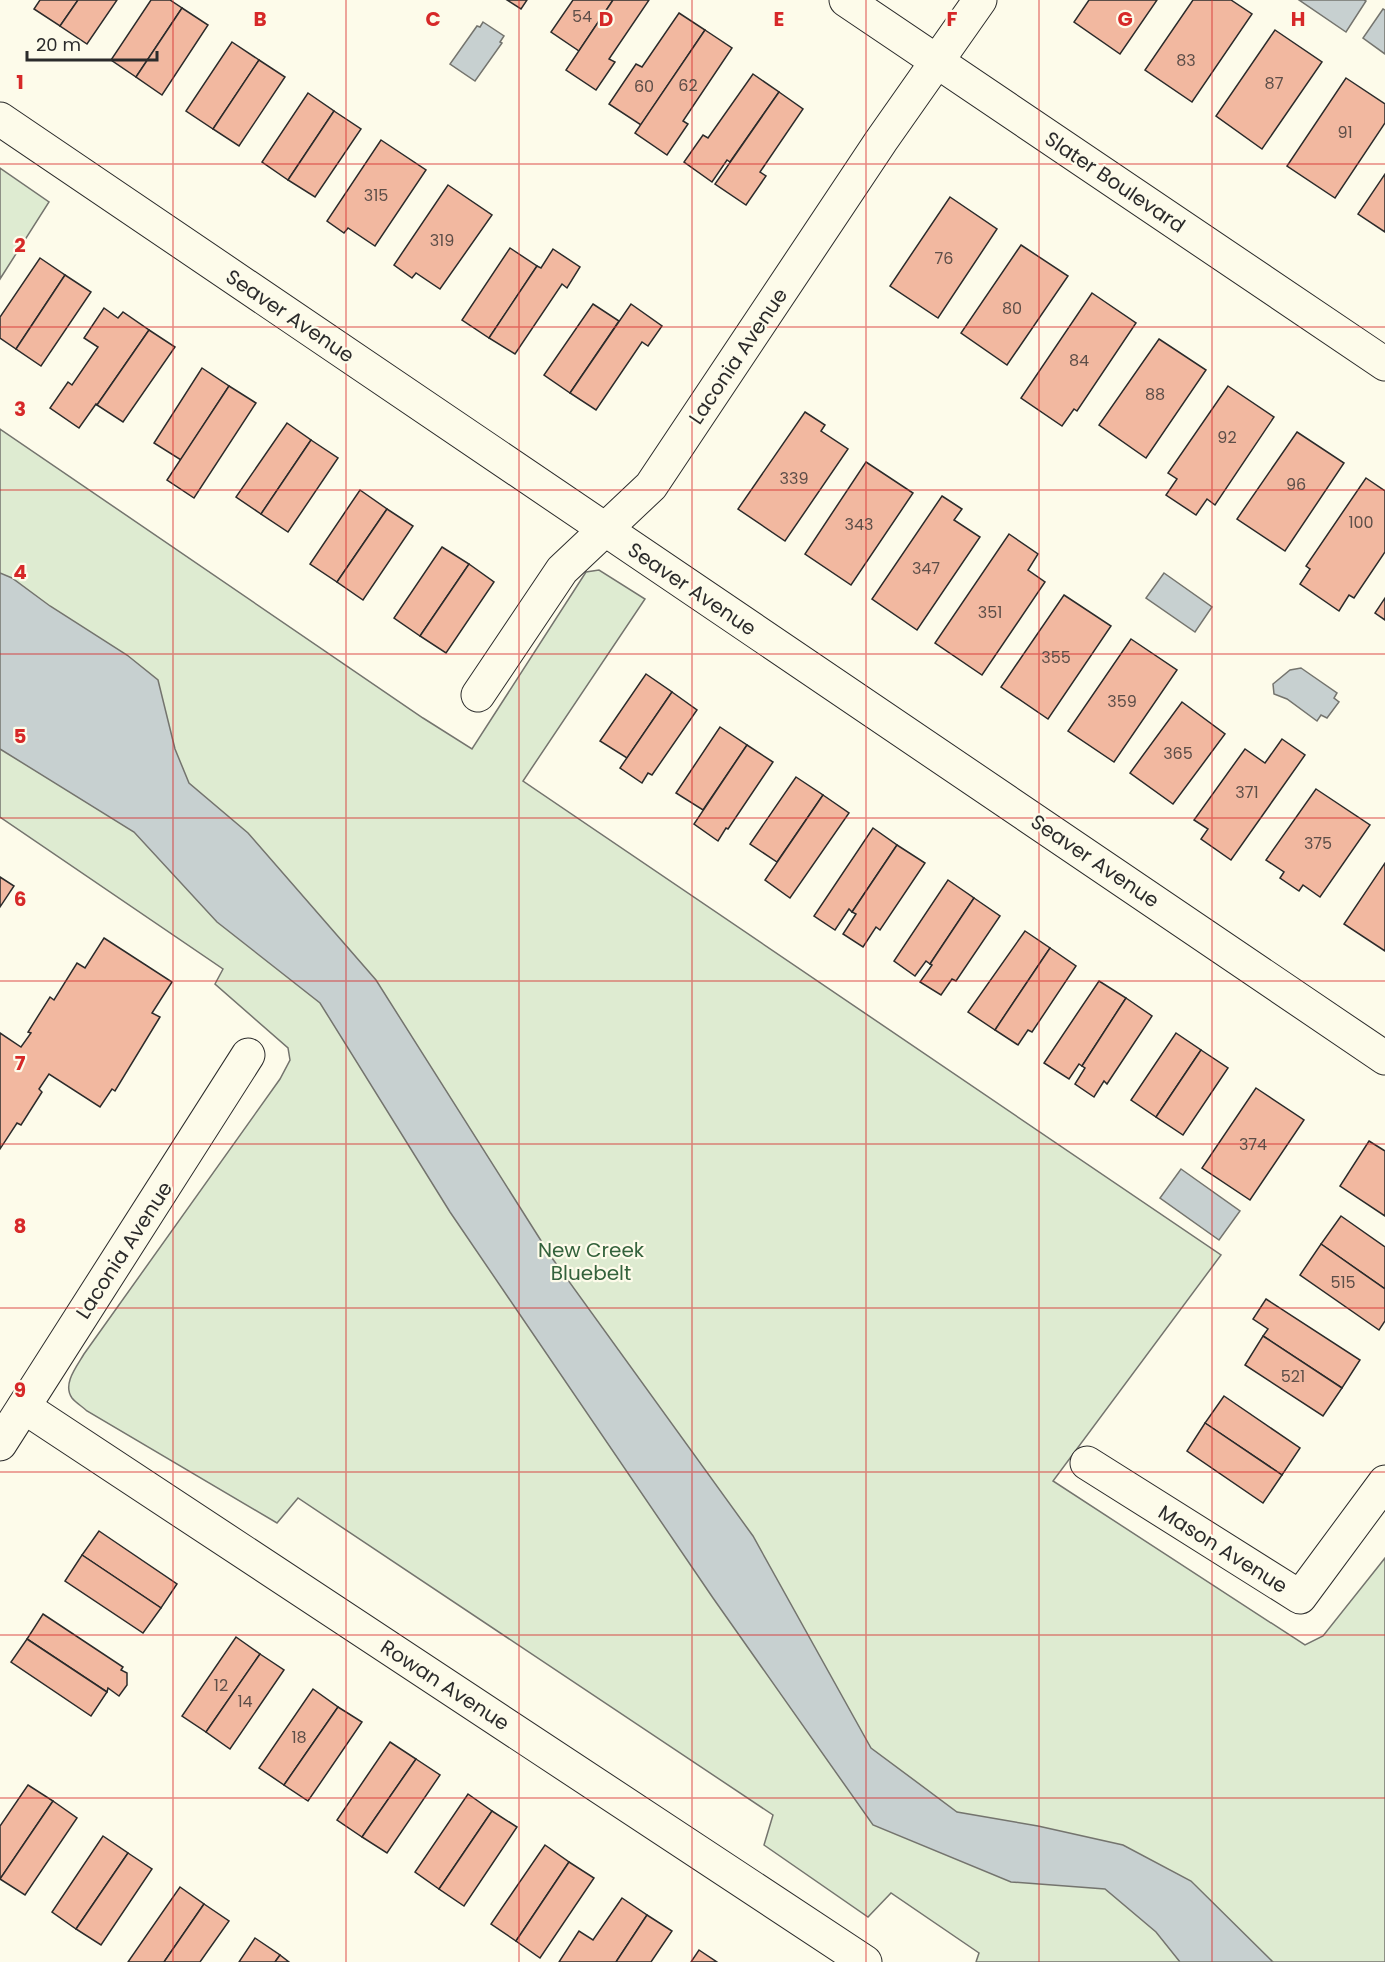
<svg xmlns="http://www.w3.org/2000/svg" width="1385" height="1962" viewBox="0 0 1385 1962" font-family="Poppins,sans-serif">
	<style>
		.green { fill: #deebd1; stroke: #74746e; stroke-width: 1.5 }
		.water { fill: #c7d0d0; stroke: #74746e; stroke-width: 1.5 }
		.building { fill: #f2b8a0; stroke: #2b2b2b; stroke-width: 1.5 }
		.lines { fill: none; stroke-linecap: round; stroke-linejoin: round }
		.street-casing { stroke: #2b2b2b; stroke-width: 35 }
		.street { stroke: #fdfbea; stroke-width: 33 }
		.grid { fill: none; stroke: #d62828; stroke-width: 1.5; stroke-opacity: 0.55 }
		.labels { text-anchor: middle; stroke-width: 4.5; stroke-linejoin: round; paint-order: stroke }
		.number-label { font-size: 16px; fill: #5d4e48 }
		.street-label { font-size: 20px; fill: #2b2b2b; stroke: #fdfbea }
		.park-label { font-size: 20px; fill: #34623c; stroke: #fdfbea }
		.grid-label { font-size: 20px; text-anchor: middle; font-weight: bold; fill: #d62828; stroke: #fdfbea; stroke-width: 4.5; stroke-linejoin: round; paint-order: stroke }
	</style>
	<rect width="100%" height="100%" fill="#fdfbea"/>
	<g class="green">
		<polygon points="0,168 49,202 0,279"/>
		<path d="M 0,429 L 423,718 L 472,749 L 586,572 L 599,570 L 645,599 L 523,781 L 1221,1255 L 1053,1481 L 1305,1645 L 1323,1636 L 1385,1558 L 1385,1962 L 976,1962 L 979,1953 L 891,1893 L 868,1917 L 764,1845 L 773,1815 L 298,1498 L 277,1523 L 87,1411 C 83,1407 76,1403 72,1398 C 62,1384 77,1366 84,1354 L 280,1079 L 290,1060 L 288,1048 L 215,984 L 223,969 L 0,817 Z"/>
	</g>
	<g class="water">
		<polygon points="1299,0 1364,0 1366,1 1346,32"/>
		<polygon points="1383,9 1385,10 1385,54 1363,38"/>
		<polygon points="483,22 504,36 500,42 502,43 475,81 450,64 477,26 480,27"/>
		<polygon points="0,573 12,578 50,606 127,655 158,680 175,749 189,783 248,833 376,980 552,1258 753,1536 871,1748 957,1812 1038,1826 1123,1845 1191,1881 1273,1962 1180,1962 1156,1932 1105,1889 1011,1882 873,1825 713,1598 450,1212 320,1003 217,922 134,832 0,749"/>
		<polygon points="1164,573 1212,607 1195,632 1146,598"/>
		<polygon points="1301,668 1337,693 1334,698 1339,702 1327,718 1321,715 1317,721 1287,699 1274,694 1273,684 1290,670"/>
		<polygon points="1181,1169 1240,1211 1219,1240 1160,1198"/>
	</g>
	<g class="building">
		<polygon points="40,0 78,0 60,26 34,9"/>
		<polygon points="78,0 117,0 87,44 60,26"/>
		<polygon points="151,0 170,0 182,8 136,77 111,60"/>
		<polygon points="507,0 527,0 521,9"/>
		<polygon points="573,0 613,0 579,51 551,32"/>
		<polygon points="613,0 649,0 609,59 615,62 596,90 566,70"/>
		<polygon points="1089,0 1157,0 1120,54 1074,22"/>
		<polygon points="1193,0 1231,0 1252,14 1192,102 1145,70"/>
		<polygon points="182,8 208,25 162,95 136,77"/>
		<polygon points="679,13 705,30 641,125 609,104 636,64 642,67"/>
		<polygon points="705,30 732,48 683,121 688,124 667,155 635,133"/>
		<polygon points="1275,30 1322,62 1262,149 1216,116"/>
		<polygon points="232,42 259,60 213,129 186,111"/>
		<polygon points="259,60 285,77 239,146 213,129"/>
		<polygon points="753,74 779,92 730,162 727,160 712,182 684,162 703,135 708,138"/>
		<polygon points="1346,78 1385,104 1385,123 1335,198 1287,166"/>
		<polygon points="779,92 803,109 760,172 766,176 746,205 715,184"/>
		<polygon points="308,93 334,111 288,180 262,162"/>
		<polygon points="334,111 361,129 315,197 288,180"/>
		<polygon points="381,140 426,170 375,246 348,228 344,233 327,221"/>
		<polygon points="1385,174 1385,232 1358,214"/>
		<polygon points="448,185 492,215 440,289 416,273 412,278 394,265"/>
		<polygon points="950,197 997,229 938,318 890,286"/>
		<polygon points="1021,245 1068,276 1007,365 961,333"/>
		<polygon points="510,248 537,266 489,338 462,320"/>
		<polygon points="553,249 580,267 567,288 562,284 515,354 489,338 537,266 541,268"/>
		<polygon points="40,258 65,275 16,349 0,338 0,317"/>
		<polygon points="65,275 91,292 41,366 16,349"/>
		<polygon points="1092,293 1136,323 1077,411 1074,409 1062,426 1021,398"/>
		<polygon points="593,304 619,321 570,393 544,375"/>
		<polygon points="631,304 662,326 648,346 642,342 596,410 570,393"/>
		<polygon points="104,308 118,318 123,312 149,330 97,405 96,404 79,428 50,408 68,382 72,385 98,347 84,338"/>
		<polygon points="149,330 175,347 123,422 97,405"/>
		<polygon points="1159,339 1206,370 1146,458 1099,425"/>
		<polygon points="202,368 229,386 181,460 154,443"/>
		<polygon points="229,386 256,403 194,498 167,480"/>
		<polygon points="1228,386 1274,417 1215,505 1207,499 1196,515 1166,495 1177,479 1168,473"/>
		<polygon points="805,412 825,425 821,431 848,449 785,541 738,509"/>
		<polygon points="287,423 311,440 261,514 236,497"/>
		<polygon points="1297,432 1344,463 1285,551 1237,519"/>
		<polygon points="311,440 338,458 288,532 261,514"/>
		<polygon points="866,462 913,493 851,585 805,554"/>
		<polygon points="1366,478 1385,491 1385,552 1354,598 1349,595 1339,611 1300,584 1310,569 1306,566"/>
		<polygon points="360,490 387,509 337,582 310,564"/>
		<polygon points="942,496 962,509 954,520 980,537 917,630 872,599"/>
		<polygon points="387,509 413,526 363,600 337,582"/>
		<polygon points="1009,534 1038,554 1028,570 1045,582 982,675 935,643"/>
		<polygon points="442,547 469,564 420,636 394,618"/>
		<polygon points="469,564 494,582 446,653 420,636"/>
		<polygon points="1064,595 1111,626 1048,719 1001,687"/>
		<polygon points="1385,598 1385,620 1375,613"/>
		<polygon points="1131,639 1177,670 1114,762 1068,731"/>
		<polygon points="646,674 672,692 627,758 600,741"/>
		<polygon points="672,692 697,710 652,775 648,773 642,783 620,768"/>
		<polygon points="1182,702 1225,734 1173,804 1130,773"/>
		<polygon points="720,727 747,745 703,810 676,793"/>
		<polygon points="1282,739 1305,755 1231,860 1201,839 1208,829 1194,820 1245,749 1265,763"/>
		<polygon points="747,745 773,762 728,829 726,828 718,841 694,824"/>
		<polygon points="796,777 823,795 777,862 750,844"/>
		<polygon points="1316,789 1370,825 1320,897 1303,885 1299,891 1280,878 1284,872 1266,860"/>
		<polygon points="823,795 849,813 790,898 765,880"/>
		<polygon points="873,828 897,845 852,912 849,909 835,930 814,916"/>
		<polygon points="897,845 925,863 880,930 876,927 863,947 843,934 856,914 852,912"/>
		<polygon points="1385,863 1385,951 1344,924"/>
		<polygon points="0,877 14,886 0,907"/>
		<polygon points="948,880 974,898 930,964 926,961 915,976 894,961"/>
		<polygon points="974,898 1000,916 956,981 952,979 941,995 920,982 932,965 930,964"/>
		<polygon points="1025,931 1050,948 995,1030 968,1012"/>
		<polygon points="104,938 172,982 152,1013 160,1017 115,1091 112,1089 100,1107 49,1074 39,1089 42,1092 21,1125 17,1123 0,1149 0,1033 21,1047 31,1033 28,1032 50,997 54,1000 77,963 85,968"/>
		<polygon points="1050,948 1076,966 1032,1032 1028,1030 1018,1045 995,1030"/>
		<polygon points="1099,981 1126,998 1082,1066 1079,1064 1069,1079 1044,1063"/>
		<polygon points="1126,998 1152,1016 1107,1084 1104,1081 1094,1097 1075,1084 1085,1068 1082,1066"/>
		<polygon points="1176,1033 1201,1050 1156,1117 1131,1100"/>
		<polygon points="1201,1050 1228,1068 1183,1135 1156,1117"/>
		<polygon points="1256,1088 1304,1120 1250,1200 1202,1168"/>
		<polygon points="1369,1141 1385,1151 1385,1216 1340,1186"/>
		<polygon points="1341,1216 1385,1247 1385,1289 1321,1244"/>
		<polygon points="1321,1244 1385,1289 1385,1321 1379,1330 1300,1275"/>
		<polygon points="1266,1299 1360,1360 1342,1388 1263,1336 1268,1329 1253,1319"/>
		<polygon points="1263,1336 1342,1388 1323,1416 1245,1365"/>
		<polygon points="1224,1396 1300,1448 1282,1475 1205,1423"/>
		<polygon points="1205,1423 1282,1475 1263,1503 1187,1451"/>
		<polygon points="99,1531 177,1584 161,1608 82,1555"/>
		<polygon points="82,1555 161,1608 143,1633 65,1581"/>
		<polygon points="43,1614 123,1667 121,1670 127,1673 127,1685 119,1696 108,1688 107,1692 27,1639"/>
		<polygon points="236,1637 260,1654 206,1732 182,1716"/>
		<polygon points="27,1639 107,1692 91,1716 11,1662"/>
		<polygon points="260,1654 284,1670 230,1749 206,1732"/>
		<polygon points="313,1689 338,1707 284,1785 259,1768"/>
		<polygon points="338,1707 362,1722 308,1801 284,1785"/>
		<polygon points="390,1742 416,1759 362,1837 337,1820"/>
		<polygon points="416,1759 440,1775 387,1853 362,1837"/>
		<polygon points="28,1785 53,1801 0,1879 0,1826"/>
		<polygon points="468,1794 492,1811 439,1889 415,1872"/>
		<polygon points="53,1801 77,1818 25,1895 0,1879"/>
		<polygon points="492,1811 517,1827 464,1906 439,1889"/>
		<polygon points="103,1836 128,1853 76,1929 52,1912"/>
		<polygon points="545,1845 569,1862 516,1941 491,1924"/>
		<polygon points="128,1853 152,1869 101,1945 76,1929"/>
		<polygon points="569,1862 594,1878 540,1958 516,1941"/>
		<polygon points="180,1887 204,1904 164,1962 128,1962"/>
		<polygon points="622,1898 647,1915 616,1962 559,1962 579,1931 593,1940"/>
		<polygon points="204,1904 229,1921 200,1962 164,1962"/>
		<polygon points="647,1915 672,1931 651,1962 616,1962"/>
		<polygon points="255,1938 280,1955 275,1962 239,1962"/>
		<polygon points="699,1950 717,1962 691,1962"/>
		<polygon points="280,1955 289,1962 275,1962"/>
	</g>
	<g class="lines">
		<defs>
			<g id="street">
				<polyline points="846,0 1385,364"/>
				<polyline points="0,119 1385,1058"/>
				<polyline points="478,695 562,570 651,486 881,141 980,0"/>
				<polyline points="24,1407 865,1962"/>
				<polyline points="0,1444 248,1055"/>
				<polyline points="1087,1463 1300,1597 1385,1482"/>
			</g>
		</defs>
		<use href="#street" class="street-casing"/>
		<use href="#street" class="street"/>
	</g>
	<path class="grid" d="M 173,0 L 173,1962M 346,0 L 346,1962M 519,0 L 519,1962M 692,0 L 692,1962M 866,0 L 866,1962M 1039,0 L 1039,1962M 1212,0 L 1212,1962M 0,164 L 1385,164M 0,327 L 1385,327M 0,490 L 1385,490M 0,654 L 1385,654M 0,818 L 1385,818M 0,981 L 1385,981M 0,1144 L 1385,1144M 0,1308 L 1385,1308M 0,1472 L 1385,1472M 0,1635 L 1385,1635M 0,1798 L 1385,1798"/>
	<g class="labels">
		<g class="number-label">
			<text x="582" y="22">54</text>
			<text x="1186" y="66">83</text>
			<text x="1274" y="89">87</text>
			<text x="688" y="91">62</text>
			<text x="644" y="92">60</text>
			<text x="1345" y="138">91</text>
			<text x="376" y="201">315</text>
			<text x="442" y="246">319</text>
			<text x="944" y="264">76</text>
			<text x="1012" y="314">80</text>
			<text x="1079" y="366">84</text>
			<text x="1155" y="400">88</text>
			<text x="1227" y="443">92</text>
			<text x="794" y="484">339</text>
			<text x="1296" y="490">96</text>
			<text x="1361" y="528">100</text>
			<text x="859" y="530">343</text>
			<text x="926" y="574">347</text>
			<text x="990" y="618">351</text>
			<text x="1056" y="663">355</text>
			<text x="1122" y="707">359</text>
			<text x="1178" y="759">365</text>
			<text x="1247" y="798">371</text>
			<text x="1318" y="849">375</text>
			<text x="1253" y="1150">374</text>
			<text x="1343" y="1288">515</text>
			<text x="1293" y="1382">521</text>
			<text x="221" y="1691">12</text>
			<text x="245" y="1707">14</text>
			<text x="299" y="1743">18</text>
		</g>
		<g class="street-label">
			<text transform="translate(1115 182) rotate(34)" y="7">Slater Boulevard</text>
			<text transform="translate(290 316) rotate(34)" y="7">Seaver Avenue</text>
			<text transform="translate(738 356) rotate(-56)" y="7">Laconia Avenue</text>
			<text transform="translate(692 589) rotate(34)" y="7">Seaver Avenue</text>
			<text transform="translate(1095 861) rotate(34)" y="7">Seaver Avenue</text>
			<text transform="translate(124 1250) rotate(-57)" y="7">Laconia Avenue</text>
			<text transform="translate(1223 1549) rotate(32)" y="7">Mason Avenue</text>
			<text transform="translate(445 1685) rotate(33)" y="7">Rowan Avenue</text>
		</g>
		<g class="park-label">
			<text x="591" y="1257">New Creek<tspan x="591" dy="23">Bluebelt</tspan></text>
		</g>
	</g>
	<g class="grid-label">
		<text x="260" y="26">B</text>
		<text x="433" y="26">C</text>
		<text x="606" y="26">D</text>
		<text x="779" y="26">E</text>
		<text x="952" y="26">F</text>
		<text x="1125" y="26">G</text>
		<text x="1298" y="26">H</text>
		<text x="20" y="89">1</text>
		<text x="20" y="252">2</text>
		<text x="20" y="416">3</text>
		<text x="20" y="579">4</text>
		<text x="20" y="743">5</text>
		<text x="20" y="906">6</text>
		<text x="20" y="1070">7</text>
		<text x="20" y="1233">8</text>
		<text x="20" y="1397">9</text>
	</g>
	<path d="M27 51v9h130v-9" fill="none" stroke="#2b2b2b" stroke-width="3"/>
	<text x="36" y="51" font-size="18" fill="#2b2b2b" stroke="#fdfbea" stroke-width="4.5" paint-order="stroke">20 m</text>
</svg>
